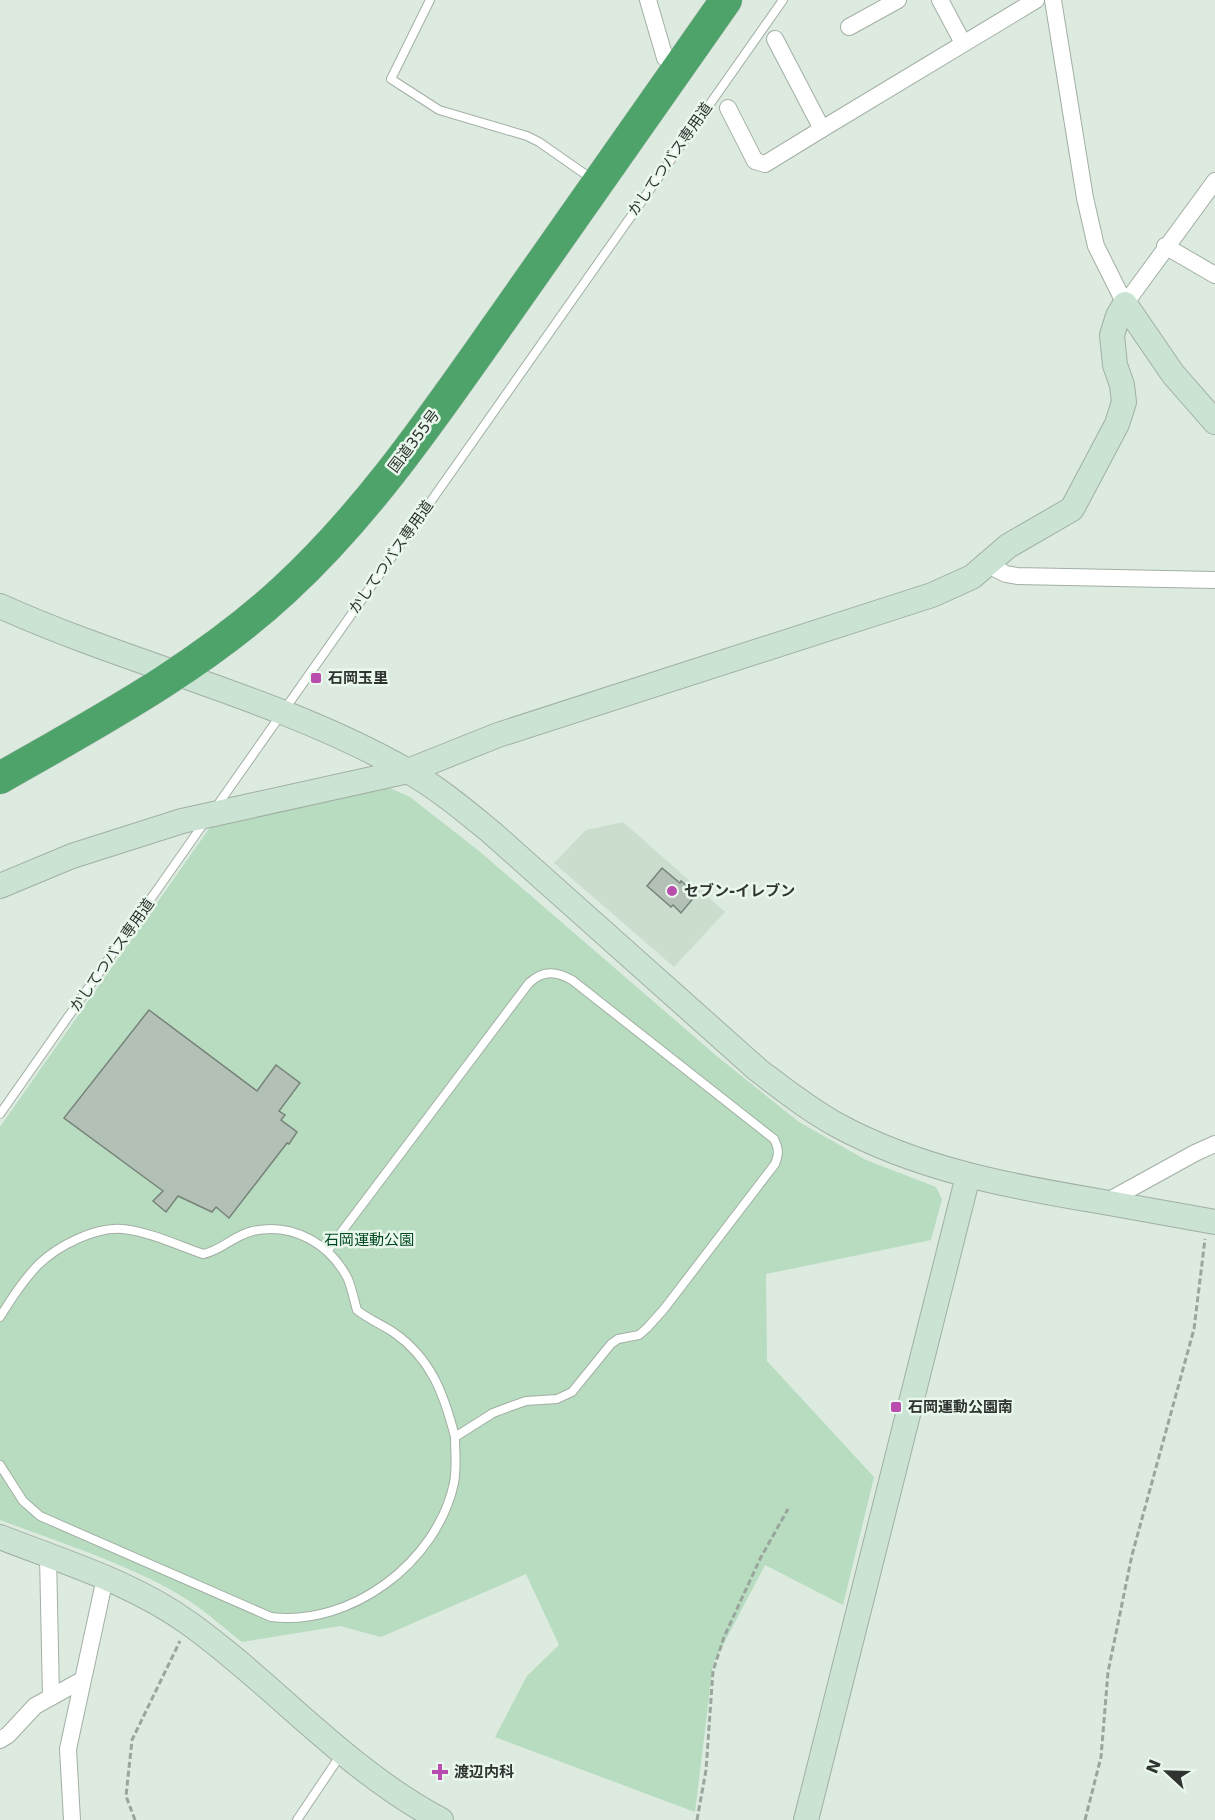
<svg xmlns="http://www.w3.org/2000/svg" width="1215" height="1820" viewBox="0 0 1215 1820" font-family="'DejaVu Sans','Noto Sans JP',sans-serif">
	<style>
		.built { fill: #cbdece }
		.green { fill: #b7dcbf }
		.building { fill: #b3c0b6; stroke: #77837a; stroke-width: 1.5 }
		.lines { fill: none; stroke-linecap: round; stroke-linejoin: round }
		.lane-casing { stroke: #a2afa4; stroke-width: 10 }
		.street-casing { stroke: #a2afa4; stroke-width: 18 }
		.secondary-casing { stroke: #a2afa4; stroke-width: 26 }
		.highway-casing { stroke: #c9cac9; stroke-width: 33 }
		.path { stroke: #9aa59d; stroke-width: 3; stroke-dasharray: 6 3; stroke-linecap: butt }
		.lane { stroke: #fff; stroke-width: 8 }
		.street { stroke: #fff; stroke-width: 16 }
		.secondary { stroke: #cae3d2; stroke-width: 24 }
		.highway { stroke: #4da369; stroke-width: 32 }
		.poi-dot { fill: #b94dad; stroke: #e9f7ec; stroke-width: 2 }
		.labels { text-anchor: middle; stroke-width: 5; stroke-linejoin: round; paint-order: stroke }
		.street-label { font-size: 15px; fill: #2f3430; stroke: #e9f7ec }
		.poi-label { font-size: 15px; font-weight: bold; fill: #2f3430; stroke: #e9f7ec; text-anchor: start }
		.park-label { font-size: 15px; fill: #004820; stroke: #e9f7ec }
	</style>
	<rect width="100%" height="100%" fill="#dceadf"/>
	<polygon class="built" points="623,822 725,912 674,967 554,863 586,830"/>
	<path class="green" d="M 383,785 L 410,797 L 479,851 L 719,1058 L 799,1122 L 866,1160 L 936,1187 L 942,1199 L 931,1240 L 766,1274 L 767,1361 L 874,1477 L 843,1605 L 765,1565 L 713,1664 L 695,1812 L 495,1737 L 527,1676 L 559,1645 L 526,1574 L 381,1637 L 340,1626 L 242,1642 C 225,1629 209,1614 191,1602 C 136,1566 61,1543 0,1520 L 0,1127 L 213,823 Z"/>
	<g class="building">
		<polygon points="662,868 680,883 681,881 692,890 690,892 695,896 681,913 673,905 671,907 647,886"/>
		<polygon points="149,1010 257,1091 276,1065 300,1083 279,1111 285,1115 281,1120 297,1132 289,1144 287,1143 229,1218 216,1207 212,1212 178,1196 166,1212 153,1201 163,1191 64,1118"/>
	</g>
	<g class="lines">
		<defs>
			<g id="lane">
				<polyline points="430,0 391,79 439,110 527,136 539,142 592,179"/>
				<polyline points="214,810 783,0"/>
				<polyline points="0,1114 206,820"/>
				<path d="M 0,1317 C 11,1299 24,1279 39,1264 C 58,1246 96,1226 123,1229 C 150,1232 177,1245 203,1254 C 221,1251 234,1235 253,1231 C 293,1222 330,1244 348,1279 C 352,1289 354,1300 357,1310 C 368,1319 381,1324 393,1332 C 431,1358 444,1394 455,1437"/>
				<path d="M 0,1465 L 23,1501 L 40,1516 L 271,1617 C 351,1627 437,1562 454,1483 C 457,1468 455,1452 455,1437 L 493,1413 L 509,1407 L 526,1401 L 557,1399 L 572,1392 L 611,1344 L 618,1339 L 639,1335 L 647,1328 L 664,1309 L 775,1164 C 779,1154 779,1149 774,1139 L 572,980 C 556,971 543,970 529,983 L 328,1250"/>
				<polyline points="297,1820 342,1753"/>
			</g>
			<g id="street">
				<polyline points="648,0 665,58 679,67"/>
				<polyline points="940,0 963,43"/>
				<polyline points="1053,0 1085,198 1096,246 1125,304 1215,181"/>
				<polyline points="849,27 898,0"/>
				<polyline points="775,39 822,129 1036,0"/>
				<polyline points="728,108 755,161 765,164 822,129"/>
				<polyline points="1165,246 1215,275"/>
				<polyline points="988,565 1006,574 1017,576 1215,580"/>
				<polyline points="1106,1202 1195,1153 1215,1144"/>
				<polyline points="48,1556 51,1697"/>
				<polyline points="0,1740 8,1735 35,1706 82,1680"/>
				<polyline points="72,1820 68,1749 105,1578"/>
			</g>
			<g id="secondary">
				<path d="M 0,606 C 133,666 279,698 406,770 C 437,787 464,810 491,832 L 758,1070 C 783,1089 808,1109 837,1125 C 918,1169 1008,1186 1098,1201 C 1137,1208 1176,1215 1215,1222"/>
				<polyline points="0,886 72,856 182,821 408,771 498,735 932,595 972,577 1008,546 1072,509 1117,424 1124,402 1122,385 1115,365 1112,335 1118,316 1125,304 1173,374 1215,422"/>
				<path d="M 0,1537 C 64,1562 134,1583 190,1624 C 276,1686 346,1770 441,1820"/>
				<polyline points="806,1820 968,1176"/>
			</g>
			<path id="highway" d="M 0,778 C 98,722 201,667 284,590 C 371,510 437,411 505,315 C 578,210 652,105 726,0"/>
		</defs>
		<use href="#lane" class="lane-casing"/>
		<use href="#street" class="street-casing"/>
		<use href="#secondary" class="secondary-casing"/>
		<use href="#highway" class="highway-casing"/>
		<g class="path">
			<polyline points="135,1820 126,1796 132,1740 180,1641"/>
			<polyline points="697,1820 706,1770 713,1671 724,1637 760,1559 788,1509"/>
			<polyline points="1085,1820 1101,1757 1108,1672 1132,1555 1194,1329 1205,1239"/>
		</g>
		<use href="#lane" class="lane"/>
		<use href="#street" class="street"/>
		<use href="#secondary" class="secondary"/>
		<use href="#highway" class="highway"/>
	</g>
	<g class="poi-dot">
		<rect x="310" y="672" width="12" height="12" rx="3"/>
		<circle cx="672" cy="891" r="6"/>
		<rect x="890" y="1401" width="12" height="12" rx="3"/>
		<path d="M437 1763h6v6h6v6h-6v6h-6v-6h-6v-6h6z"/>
	</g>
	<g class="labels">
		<g class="street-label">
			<text transform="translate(670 159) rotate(-55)" y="5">かしてつバス専用道</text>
			<text transform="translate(414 441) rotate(-53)" y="5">国道355号</text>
			<text transform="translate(391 557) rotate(-55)" y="5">かしてつバス専用道</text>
			<text transform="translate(112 955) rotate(-55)" y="5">かしてつバス専用道</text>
		</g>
		<g class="poi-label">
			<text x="328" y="683">石岡玉里</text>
			<text x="684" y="896">セブン-イレブン</text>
			<text x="908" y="1412">石岡運動公園南</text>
			<text x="454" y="1777">渡辺内科</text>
		</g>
		<g class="park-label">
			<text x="369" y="1245">石岡運動公園</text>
		</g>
	</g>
	<g transform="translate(1167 1772) rotate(292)" stroke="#e9f7ec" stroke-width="4.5" paint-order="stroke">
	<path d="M0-4.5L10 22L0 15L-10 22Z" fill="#2f3430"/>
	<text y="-9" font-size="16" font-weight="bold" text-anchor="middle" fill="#2f3430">N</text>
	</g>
</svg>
